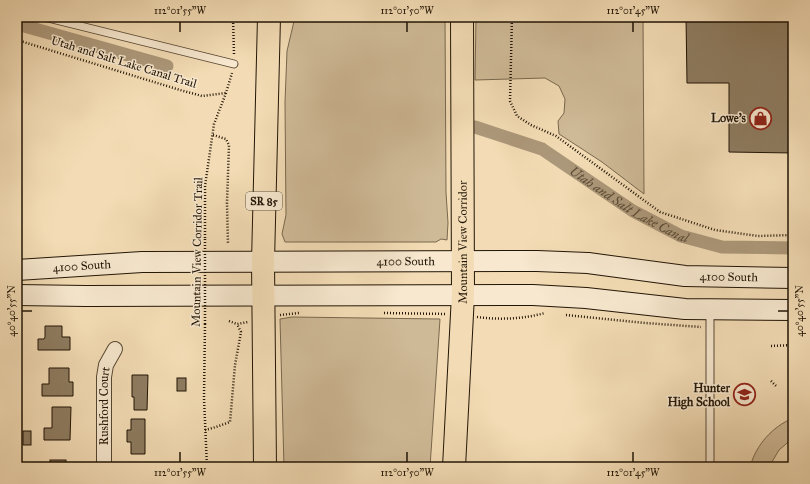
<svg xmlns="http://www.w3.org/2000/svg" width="810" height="484" viewBox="0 0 810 484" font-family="'IM FELL Great Primer',serif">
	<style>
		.green { fill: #cfba97; stroke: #78684e }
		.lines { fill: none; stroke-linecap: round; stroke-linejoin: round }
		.canal { stroke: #ac987a; stroke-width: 13 }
		.building { fill: #8e7c61; stroke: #211506 }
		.lane-casing { stroke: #564732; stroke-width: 9 }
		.street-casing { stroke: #564732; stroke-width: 16 }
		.secondary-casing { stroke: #211506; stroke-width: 22 }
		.highway-casing { stroke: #211506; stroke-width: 24 }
		.path { stroke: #211506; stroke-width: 2.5; stroke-dasharray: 1 2; stroke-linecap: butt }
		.lane { stroke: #f7e8cf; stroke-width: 7 }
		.street { stroke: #f7e8cf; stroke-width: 14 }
		.secondary { stroke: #f7e8cf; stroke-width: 20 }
		.highway { stroke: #f3dcb5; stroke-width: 22 }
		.path-bridge { stroke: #211506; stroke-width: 2.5; stroke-dasharray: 1 2; stroke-linecap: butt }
		.ticks { fill: none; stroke: #211506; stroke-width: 1.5 }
		.labels { text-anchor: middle; stroke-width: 3; stroke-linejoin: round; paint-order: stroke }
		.shield { fill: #f7e8cf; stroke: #615442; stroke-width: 1 }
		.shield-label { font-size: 11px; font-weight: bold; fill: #211506 }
		.street-label { font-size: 12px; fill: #211506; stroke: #f7e8cf }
		.poi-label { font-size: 12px; font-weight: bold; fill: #211506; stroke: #f7e8cf; text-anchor: end }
		.water-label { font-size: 13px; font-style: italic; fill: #594934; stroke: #f7e8cf }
		.neatline { fill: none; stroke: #211506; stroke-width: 1.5 }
		.ticks-label { font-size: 10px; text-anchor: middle; fill: #211506 }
	</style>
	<rect width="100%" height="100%" fill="#f3dcb5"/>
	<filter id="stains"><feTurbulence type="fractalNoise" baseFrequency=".005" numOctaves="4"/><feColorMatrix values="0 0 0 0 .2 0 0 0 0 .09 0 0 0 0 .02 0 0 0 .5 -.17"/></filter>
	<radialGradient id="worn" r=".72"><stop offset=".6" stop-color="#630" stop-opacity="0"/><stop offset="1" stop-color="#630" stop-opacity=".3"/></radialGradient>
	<g class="green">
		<polygon points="295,17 445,17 446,192 448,223 447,240 441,239 436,242 285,242 282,234 286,215 285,102 287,51"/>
		<polygon points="476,17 643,17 644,194 602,162 559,134 558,121 564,113 565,99 559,86 545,78 475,80"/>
		<polygon points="292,317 440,319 430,467 284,467 280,319"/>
		<path d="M 793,418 L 793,438 L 779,450 L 769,467 L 750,467 C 756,445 772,427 793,418 Z"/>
	</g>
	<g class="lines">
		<g class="canal">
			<polyline points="17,24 167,66"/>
			<path id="s1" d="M 475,127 L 542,149 L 633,211 L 681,236 L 722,247 L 793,248"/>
		</g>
	</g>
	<g class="building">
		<polygon points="686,17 793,17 793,153 729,152 729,83 687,83"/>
		<polygon points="45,326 62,326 62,337 70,337 70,350 38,350 38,339 44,339 45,337"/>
		<polygon points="49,368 69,368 69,382 73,382 73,396 42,396 42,384 49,384"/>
		<polygon points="132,375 148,375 147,410 134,410 134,397 132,397"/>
		<rect x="177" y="378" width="9" height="13"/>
		<polygon points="52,407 71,407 70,440 44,440 44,428 52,428"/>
		<polygon points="131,419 145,419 145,454 131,454 131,442 127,442 127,430 131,430"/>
		<rect x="23" y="431" width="8" height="14"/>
		<rect x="50" y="460" width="16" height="7"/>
		<rect x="135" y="463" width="20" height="4"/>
	</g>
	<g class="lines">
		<defs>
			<g id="lane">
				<polyline points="44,17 234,64"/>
				<polyline points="710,467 710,310"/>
			</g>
			<g id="street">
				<path id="s2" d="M 104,467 L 104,377 L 106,365 L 115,349"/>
			</g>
			<g id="secondary">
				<path id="s3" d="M 17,270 L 142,262 L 537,261 L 588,263 L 685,276 L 793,278"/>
				<polyline points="17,295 86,296 533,295 586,298 685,309 793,310"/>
			</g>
			<g id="highway">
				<polyline points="265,467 263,262 269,17"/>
				<path id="s4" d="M 454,467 L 463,295 L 462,17"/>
			</g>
		</defs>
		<use href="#lane" class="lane-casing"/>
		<use href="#street" class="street-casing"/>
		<use href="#secondary" class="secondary-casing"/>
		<use href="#highway" class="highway-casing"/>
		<g class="path">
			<polyline points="233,17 234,54"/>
			<polyline points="512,17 510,101 517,116 531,125 556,136 660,212 715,230 758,236 793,235"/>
			<polyline points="17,40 180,90 202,96 226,93"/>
			<polyline points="213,135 226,139 229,145 227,203 228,244"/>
			<polyline points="205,238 205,186 214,124 226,93 232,73"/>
			<polyline points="384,313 447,314"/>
			<polyline points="280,315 299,313"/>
			<polyline points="566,315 645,323 701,327"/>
			<path d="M 477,317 C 500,320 523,319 545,313"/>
			<polyline points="229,321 237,324 248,322"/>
			<polyline points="205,324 204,398 207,467"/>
			<polyline points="771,346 793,345"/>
			<polyline points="771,381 776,386"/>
			<polyline points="205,430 216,427 230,422 235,365 241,332 237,324"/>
		</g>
		<use href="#lane" class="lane"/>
		<use href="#street" class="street"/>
		<use href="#secondary" class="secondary"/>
		<use href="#highway" class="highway"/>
		<polyline class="path-bridge" points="205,324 205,238"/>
	</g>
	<path class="ticks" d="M 180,22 L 180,32M 407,22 L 407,32M 633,22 L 633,32M 22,311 L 32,311M 778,311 L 788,311M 180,452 L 180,462M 407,452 L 407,462M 633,452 L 633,462"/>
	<defs>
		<symbol id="shop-ring" viewBox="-11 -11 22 22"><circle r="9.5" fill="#f7e8cf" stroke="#8f2418" stroke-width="1.5"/><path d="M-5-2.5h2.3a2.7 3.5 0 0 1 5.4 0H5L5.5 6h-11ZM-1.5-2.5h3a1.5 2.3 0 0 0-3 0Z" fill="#8f2418"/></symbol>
		<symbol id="school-ring" viewBox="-11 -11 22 22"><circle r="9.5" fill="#f7e8cf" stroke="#8f2418" stroke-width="1.5"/><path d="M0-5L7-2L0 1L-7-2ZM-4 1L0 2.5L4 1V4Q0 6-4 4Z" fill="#8f2418"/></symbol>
	</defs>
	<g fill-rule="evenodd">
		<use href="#shop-ring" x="748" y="106" width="25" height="25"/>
		<use href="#school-ring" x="732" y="382" width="25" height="25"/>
	</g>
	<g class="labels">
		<rect class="shield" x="246" y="192" width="36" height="18" rx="3"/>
		<g class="shield-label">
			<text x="264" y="205">SR 85</text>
		</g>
		<g class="street-label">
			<text transform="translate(124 62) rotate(17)" y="4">Utah and Salt Lake Canal Trail</text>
			<text dy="4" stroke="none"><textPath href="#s4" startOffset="225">Mountain View Corridor</textPath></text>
			<text transform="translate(197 252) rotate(-89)" y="4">Mountain View Corridor Trail</text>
			<text dy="4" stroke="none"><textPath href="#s3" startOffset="389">4100 South</textPath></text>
			<text dy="4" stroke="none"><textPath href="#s3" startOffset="65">4100 South</textPath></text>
			<text dy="4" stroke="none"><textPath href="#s3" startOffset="713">4100 South</textPath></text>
			<text dy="4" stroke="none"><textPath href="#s2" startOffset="61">Rushford Court</textPath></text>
		</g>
		<g class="poi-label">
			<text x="746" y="122">Lowe's</text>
			<text x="730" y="392">Hunter<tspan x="730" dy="14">High School</tspan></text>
		</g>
		<g class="water-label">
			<text dy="5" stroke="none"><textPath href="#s1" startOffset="174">Utah and Salt Lake Canal</textPath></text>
		</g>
	</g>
	<rect width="810" height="484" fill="none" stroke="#f3dcb5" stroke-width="44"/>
	<rect x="22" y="22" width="766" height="440" class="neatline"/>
	<g class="ticks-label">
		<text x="180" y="14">112°01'55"W</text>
		<text x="407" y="14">112°01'50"W</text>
		<text x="633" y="14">112°01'45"W</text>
		<text transform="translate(11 311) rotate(-90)" y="4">40°40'55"N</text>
		<text transform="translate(799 311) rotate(-90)" y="4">40°40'55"N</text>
		<text x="180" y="476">112°01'55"W</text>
		<text x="407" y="476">112°01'50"W</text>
		<text x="633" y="476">112°01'45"W</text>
	</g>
	<rect width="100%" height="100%" filter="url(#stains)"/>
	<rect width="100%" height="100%" fill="url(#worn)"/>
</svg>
